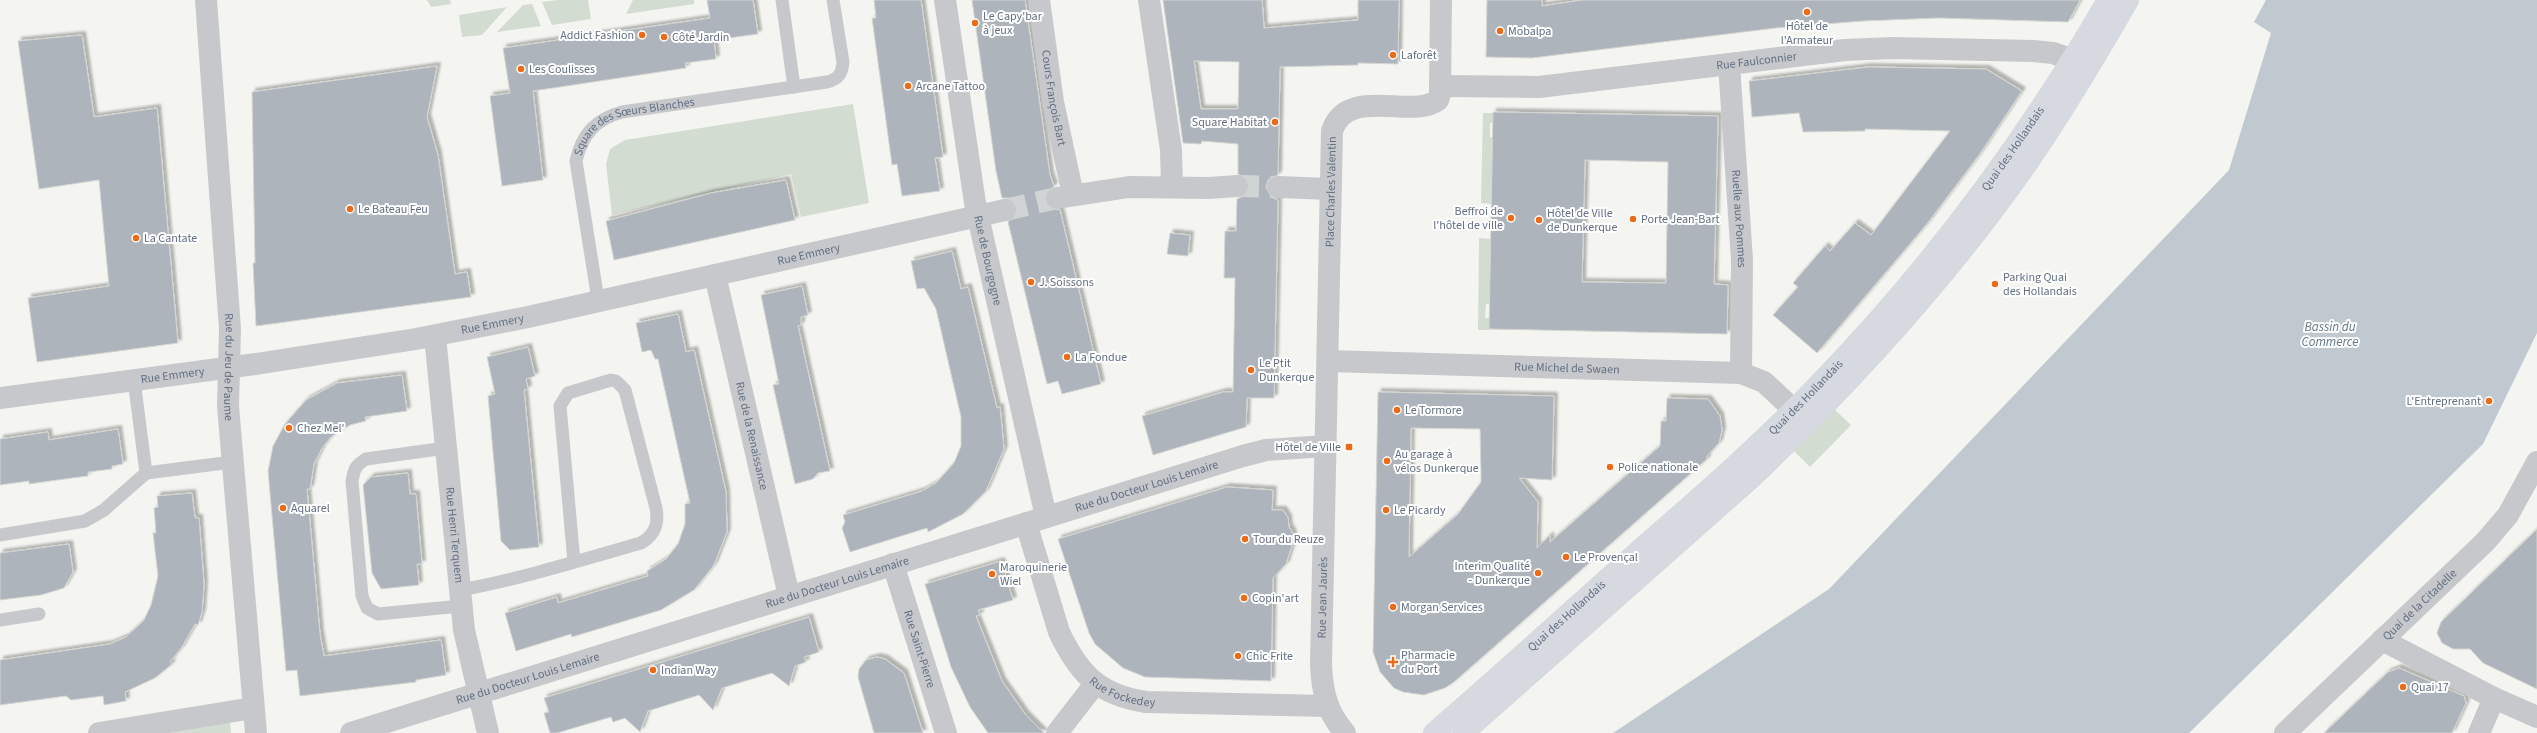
<svg xmlns="http://www.w3.org/2000/svg" width="2537" height="733" viewBox="0 0 2537 733" font-family="'Source Sans 3',sans-serif">
	<style>
		.green { fill: #d3dcd1 }
		.water { fill: #c1c9d0 }
		.building { fill: #aeb4bb; stroke: #d5d6d3; fill-rule: evenodd; filter: url(#shadow) }
		.lines { fill: none; stroke-linecap: round; stroke-linejoin: round }
		.street-tunnel { stroke: #d0d4d5; stroke-width: 22; stroke-dasharray: 22 11; stroke-linecap: butt }
		.lane { stroke: #c6c8cc; stroke-width: 13 }
		.street { stroke: #c6c8cc; stroke-width: 22 }
		.secondary { stroke: #d6d9df; stroke-width: 22 }
		.poi-dot { fill: #ec6b19; stroke: #fff; stroke-width: 1.5 }
		.labels { text-anchor: middle; stroke-width: 4; stroke-linejoin: round; paint-order: stroke }
		.poi-label { font-size: 12px; fill: #626f83; stroke: #fff; text-anchor: start }
		.street-label { font-size: 12px; fill: #626f83; stroke: #fff }
		.water-label { font-size: 13px; font-style: italic; fill: #627887; stroke: #fff }
	</style>
	<defs>
		<filter id="shadow"><feDropShadow dx="3.5" dy="-3.5" stdDeviation="1" flood-color="#0004"/></filter>
	</defs>
	<rect width="100%" height="100%" fill="#f4f5f0"/>
	<g class="green">
		<polygon points="427,0 450,0 451,4 431,7"/>
		<polygon points="558,0 588,0 591,19 552,25 542,2"/>
		<polygon points="633,0 694,0 694,4 626,14"/>
		<polygon points="532,4 541,26 497,32 523,5"/>
		<polygon points="507,7 482,35 462,37 459,15"/>
		<polygon points="853,104 869,203 801,217 791,174 612,215 606,164 610,149 625,140"/>
		<polygon points="1483,113 1493,113 1493,123 1490,123 1490,137 1493,137 1491,204 1481,203"/>
		<polygon points="1479,238 1491,239 1490,304 1486,304 1485,318 1489,318 1489,330 1478,330"/>
		<polygon points="1834,409 1851,425 1810,467 1793,450"/>
		<polygon points="230,721 231,733 150,733"/>
	</g>
	<polygon class="water" points="2266,0 2537,0 2537,333 2483,444 2189,733 1613,733 1829,589 2229,170 2271,33 2254,22"/>
	<g class="building">
		<polygon points="707,0 753,0 758,34 714,40 716,59 685,63 686,68 533,91 543,180 502,186 490,96 510,93 503,48 710,18"/>
		<polygon points="874,0 921,0 943,157 935,158 940,191 902,196 897,164 892,165 872,18 876,18"/>
		<polygon points="972,0 1025,0 1050,175 1054,186 1046,193 1045,200 1052,209 1060,210 1101,384 1062,394 1058,381 1047,384 1008,222 1017,214 1017,207 1009,198 1002,198 996,171"/>
		<path d="M 1163,0 L 1262,0 L 1264,28 L 1358,20 L 1358,0 L 1399,0 L 1398,64 L 1358,63 L 1358,65 L 1280,67 L 1278,175 L 1268,180 L 1266,187 L 1271,197 L 1278,200 L 1274,398 L 1247,398 L 1246,427 L 1153,455 L 1142,416 L 1223,392 L 1233,392 L 1235,278 L 1224,278 L 1225,231 L 1236,231 L 1237,199 L 1244,196 L 1249,186 L 1247,179 L 1238,174 L 1238,144 L 1202,141 L 1201,144 L 1183,143 ZM 1194,61 L 1239,62 L 1238,109 L 1201,109 Z"/>
		<polygon points="1487,0 1542,0 1542,6 1582,0 2080,0 2068,22 1939,18 1863,21 1776,28 1532,58 1486,57"/>
		<polygon points="82,35 94,117 157,108 178,343 37,362 28,298 109,286 99,180 39,189 18,41"/>
		<polygon points="437,66 427,117 438,155 455,274 467,272 471,297 256,326 253,263 255,263 252,92"/>
		<polygon points="1868,67 1986,69 2022,91 1979,155 1926,225 1817,353 1773,315 1798,287 1793,283 1825,246 1830,251 1855,223 1871,235 1950,131 1865,129 1865,131 1803,132 1799,113 1752,117 1749,81"/>
		<path d="M 1493,112 L 1718,116 L 1714,284 L 1728,285 L 1727,334 L 1489,329 ZM 1585,160 L 1668,162 L 1666,283 L 1582,282 Z"/>
		<polygon points="786,180 795,220 614,260 606,221 711,193"/>
		<polygon points="1170,233 1190,235 1188,256 1167,254"/>
		<polygon points="952,251 961,289 968,287 997,408 1000,407 1004,449 986,491 963,514 928,532 927,528 850,552 842,528 845,522 843,515 922,491 936,483 954,463 961,446 961,417 936,309 924,288 917,289 911,261"/>
		<polygon points="802,286 808,315 801,317 801,325 798,326 830,471 818,473 813,479 795,484 773,385 779,384 761,295"/>
		<polygon points="678,314 686,352 694,350 726,492 727,532 714,565 694,590 661,610 572,637 571,634 516,651 505,613 557,597 558,603 648,576 647,571 666,559 678,544 685,524 685,504 690,503 658,359 655,359 651,350 642,352 636,323"/>
		<polygon points="528,347 535,376 526,379 528,389 524,390 539,547 510,550 501,541 488,396 495,394 487,357"/>
		<polygon points="402,375 407,411 365,417 366,421 350,425 331,437 322,448 314,464 310,489 307,489 320,634 324,656 441,640 446,675 416,680 416,682 300,696 297,670 286,671 268,471 273,446 285,424 306,400 337,383"/>
		<path d="M 1378,392 L 1554,396 L 1552,480 L 1519,478 L 1538,502 L 1537,548 L 1550,535 L 1550,542 L 1660,446 L 1661,421 L 1666,421 L 1667,398 L 1708,399 L 1720,416 L 1722,430 L 1719,443 L 1707,456 L 1707,459 L 1454,682 L 1445,688 L 1424,695 L 1403,692 L 1394,688 L 1380,672 L 1373,652 ZM 1411,428 L 1480,429 L 1481,473 L 1481,482 L 1458,514 L 1409,557 Z"/>
		<polygon points="118,429 123,464 112,466 112,469 88,472 88,476 72,478 29,484 29,481 0,485 0,439 48,432 49,440"/>
		<polygon points="408,473 410,494 416,494 422,564 417,564 419,585 381,589 372,573 363,485 371,477"/>
		<polygon points="1227,487 1273,490 1272,510 1283,510 1288,518 1289,527 1292,532 1294,539 1286,564 1273,578 1271,681 1145,677 1123,668 1095,644 1089,633 1058,539"/>
		<polygon points="192,493 195,518 199,518 204,584 202,612 198,625 195,624 182,647 170,662 172,664 155,678 125,692 126,701 104,705 103,696 71,700 66,696 0,705 0,660 110,644 126,637 144,620 151,605 158,576 153,533 156,533 154,508 158,507 157,496"/>
		<polygon points="2537,529 2537,689 2483,663 2470,649 2453,649 2442,643 2437,633 2441,622"/>
		<polygon points="69,544 73,572 64,588 41,595 0,600 0,553"/>
		<polygon points="1001,561 1013,600 978,610 980,615 976,616 1002,681 1025,714 1044,733 988,733 970,707 951,667 925,584"/>
		<polygon points="809,617 819,652 804,657 806,662 795,666 789,686 772,673 722,688 713,710 699,695 648,711 640,732 625,718 613,722 611,717 557,733 550,733 544,713 549,712 544,698"/>
		<polygon points="877,657 885,659 904,673 923,733 874,733 858,677 859,669 866,660"/>
		<polygon points="2399,668 2464,696 2466,703 2452,733 2324,733 2388,672"/>
	</g>
	<g class="lines">
		<g class="street-tunnel">
			<polyline points="1237,186 1278,187"/>
			<polyline points="1005,210 1057,198"/>
		</g>
		<g class="lane">
			<polyline points="782,0 794,87"/>
			<path id="s1" d="M 598,300 L 576,161 C 582,134 596,119 622,112 L 827,82 C 839,79 842,73 843,62 L 833,0"/>
			<polyline points="134,380 146,473 232,462"/>
			<path d="M 446,448 L 366,459 C 356,465 354,469 352,481 L 362,596 L 367,608 L 378,614 L 461,606"/>
			<polyline points="0,535 85,521 104,510 146,473"/>
			<path d="M 460,590 C 521,579 581,560 641,543 C 655,535 659,524 656,508 L 625,390 L 616,381 L 611,380 L 568,393 L 560,406 L 574,562"/>
			<polyline points="0,620 39,614"/>
		</g>
		<g class="street">
			<path id="s2" d="M 206,0 L 230,329 L 228,406 L 256,733"/>
			<path id="s3" d="M 945,0 L 975,203 L 1046,517"/>
			<path id="s4" d="M 1039,0 L 1053,102 L 1073,195"/>
			<polyline points="1149,0 1171,150 1172,186"/>
			<path id="s5" d="M 1729,64 L 1742,260 L 1741,373"/>
			<path id="s6" d="M 1440,86 L 1539,87 L 1845,50 L 1893,48 L 2033,51 L 2053,53 L 2073,60"/>
			<polyline points="1278,187 1330,189"/>
			<polyline points="1057,198 1129,187 1209,188 1237,186"/>
			<path id="s7" d="M 715,275 L 789,596"/>
			<path id="s8" d="M 435,336 L 464,630 L 488,733"/>
			<path id="s9" d="M 1328,361 L 1741,373 L 1764,382 L 1794,410"/>
			<path id="s10" d="M 0,398 L 256,364 L 416,339 L 528,317 L 1005,210"/>
			<path id="s11" d="M 1026,523 L 1059,632 C 1079,674 1099,695 1146,702 L 1327,706"/>
			<path id="s12" d="M 893,564 L 946,733"/>
			<polyline points="2382,640 2494,698 2537,717"/>
			<polyline points="99,733 253,708"/>
			<path id="s13" d="M 351,733 L 1243,456 L 1266,450 L 1326,446"/>
			<polyline points="1057,733 1095,684"/>
			<path id="s14" d="M 1345,733 C 1327,712 1322,692 1321,664 L 1332,131 C 1347,85 1412,120 1438,100 L 1440,94 L 1441,0"/>
			<path id="s15" d="M 2285,733 L 2485,542 L 2508,515 L 2537,462"/>
			<polyline points="2479,733 2494,698"/>
		</g>
		<g class="secondary">
			<path id="s16" d="M 1434,733 C 1504,672 1572,611 1641,549 C 1703,495 1765,441 1822,381 C 1933,266 2028,138 2108,0"/>
			<path d="M 1463,733 L 1750,479 C 1851,383 1946,279 2026,165 C 2063,111 2096,56 2128,0"/>
		</g>
	</g>
	<g class="poi-dot">
		<circle cx="1807" cy="12" r="4"/>
		<circle cx="975" cy="23" r="4"/>
		<circle cx="1500" cy="31" r="4"/>
		<circle cx="642" cy="35" r="4"/>
		<circle cx="664" cy="37" r="4"/>
		<circle cx="1393" cy="55" r="4"/>
		<circle cx="521" cy="69" r="4"/>
		<circle cx="908" cy="86" r="4"/>
		<circle cx="1275" cy="122" r="4"/>
		<circle cx="350" cy="209" r="4"/>
		<circle cx="1511" cy="218" r="4"/>
		<circle cx="1633" cy="219" r="4"/>
		<circle cx="1539" cy="220" r="4"/>
		<circle cx="136" cy="238" r="4"/>
		<circle cx="1031" cy="282" r="4"/>
		<circle cx="1995" cy="284" r="4"/>
		<circle cx="1067" cy="357" r="4"/>
		<circle cx="1251" cy="370" r="4"/>
		<circle cx="2489" cy="401" r="4"/>
		<circle cx="1397" cy="410" r="4"/>
		<circle cx="289" cy="428" r="4"/>
		<rect x="1345" y="443" width="8" height="8" rx="2"/>
		<circle cx="1387" cy="461" r="4"/>
		<circle cx="1610" cy="467" r="4"/>
		<circle cx="283" cy="508" r="4"/>
		<circle cx="1386" cy="510" r="4"/>
		<circle cx="1245" cy="539" r="4"/>
		<circle cx="1566" cy="557" r="4"/>
		<circle cx="1538" cy="573" r="4"/>
		<circle cx="992" cy="574" r="4"/>
		<circle cx="1244" cy="598" r="4"/>
		<circle cx="1393" cy="607" r="4"/>
		<circle cx="1238" cy="656" r="4"/>
		<path d="M1391 656h4v4h4v4h-4v4h-4v-4h-4v-4h4z"/>
		<circle cx="653" cy="670" r="4"/>
		<circle cx="2403" cy="687" r="4"/>
	</g>
	<g class="labels">
		<g class="poi-label">
			<text x="983" y="20">Le Capy'bar<tspan x="983" dy="14">à jeux</tspan></text>
			<text x="1807" y="30" text-anchor="middle">Hôtel de<tspan x="1807" dy="14">l'Armateur</tspan></text>
			<text x="1508" y="35">Mobalpa</text>
			<text x="634" y="39" text-anchor="end">Addict Fashion</text>
			<text x="672" y="41">Côté Jardin</text>
			<text x="1401" y="59">Laforêt</text>
			<text x="529" y="73">Les Coulisses</text>
			<text x="916" y="90">Arcane Tattoo</text>
			<text x="1267" y="126" text-anchor="end">Square Habitat</text>
			<text x="358" y="213">Le Bateau Feu</text>
			<text x="1503" y="215" text-anchor="end">Beffroi de<tspan x="1503" dy="14">l'hôtel de ville</tspan></text>
			<text x="1547" y="217">Hôtel de Ville<tspan x="1547" dy="14">de Dunkerque</tspan></text>
			<text x="1641" y="223">Porte Jean-Bart</text>
			<text x="144" y="242">La Cantate</text>
			<text x="2003" y="281">Parking Quai<tspan x="2003" dy="14">des Hollandais</tspan></text>
			<text x="1039" y="286">J. Soissons</text>
			<text x="1075" y="361">La Fondue</text>
			<text x="1259" y="367">Le Ptit<tspan x="1259" dy="14">Dunkerque</tspan></text>
			<text x="2481" y="405" text-anchor="end">L'Entreprenant</text>
			<text x="1405" y="414">Le Tormore</text>
			<text x="297" y="432">Chez Mel'</text>
			<text x="1341" y="451" text-anchor="end">Hôtel de Ville</text>
			<text x="1395" y="458">Au garage à<tspan x="1395" dy="14">vélos Dunkerque</tspan></text>
			<text x="1618" y="471">Police nationale</text>
			<text x="291" y="512">Aquarel</text>
			<text x="1394" y="514">Le Picardy</text>
			<text x="1253" y="543">Tour du Reuze</text>
			<text x="1574" y="561">Le Provençal</text>
			<text x="1530" y="570" text-anchor="end">Interim Qualité<tspan x="1530" dy="14">- Dunkerque</tspan></text>
			<text x="1000" y="571">Maroquinerie<tspan x="1000" dy="14">Wiel</tspan></text>
			<text x="1252" y="602">Copin'art</text>
			<text x="1401" y="611">Morgan Services</text>
			<text x="1401" y="659">Pharmacie<tspan x="1401" dy="14">du Port</tspan></text>
			<text x="1246" y="660">Chic Frite</text>
			<text x="661" y="674">Indian Way</text>
			<text x="2411" y="691">Quai 17</text>
		</g>
		<g class="street-label">
			<text dy="4" stroke="none"><textPath href="#s6" startOffset="318">Rue Faulconnier</textPath></text>
			<text dy="4" stroke="none"><textPath href="#s4" startOffset="99">Cours François Bart</textPath></text>
			<text dy="4" stroke="none"><textPath href="#s1" startOffset="216">Square des Sœurs Blanches</textPath></text>
			<text dy="4" stroke="none"><textPath href="#s16" startOffset="825">Quai des Hollandais</textPath></text>
			<text dy="4" stroke="none"><textPath href="#s14" startOffset="547">Place Charles Valentin</textPath></text>
			<text dy="4" stroke="none"><textPath href="#s5" startOffset="155">Ruelle aux Pommes</textPath></text>
			<text dy="4" stroke="none"><textPath href="#s10" startOffset="822">Rue Emmery</textPath></text>
			<text dy="4" stroke="none"><textPath href="#s3" startOffset="264">Rue de Bourgogne</textPath></text>
			<text dy="4" stroke="none"><textPath href="#s10" startOffset="498">Rue Emmery</textPath></text>
			<text dy="4" stroke="none"><textPath href="#s2" startOffset="368">Rue du Jeu de Paume</textPath></text>
			<text dy="4" stroke="none"><textPath href="#s9" startOffset="239">Rue Michel de Swaen</textPath></text>
			<text dy="4" stroke="none"><textPath href="#s10" startOffset="174">Rue Emmery</textPath></text>
			<text dy="4" stroke="none"><textPath href="#s16" startOffset="501">Quai des Hollandais</textPath></text>
			<text dy="4" stroke="none"><textPath href="#s7" startOffset="165">Rue de la Renaissance</textPath></text>
			<text dy="4" stroke="none"><textPath href="#s13" startOffset="833">Rue du Docteur Louis Lemaire</textPath></text>
			<text dy="4" stroke="none"><textPath href="#s8" startOffset="200">Rue Henri Terquem</textPath></text>
			<text dy="4" stroke="none"><textPath href="#s13" startOffset="509">Rue du Docteur Louis Lemaire</textPath></text>
			<text dy="4" stroke="none"><textPath href="#s14" startOffset="141">Rue Jean Jaurès</textPath></text>
			<text dy="4" stroke="none"><textPath href="#s15" startOffset="186">Quai de la Citadelle</textPath></text>
			<text dy="4" stroke="none"><textPath href="#s16" startOffset="177">Quai des Hollandais</textPath></text>
			<text dy="4" stroke="none"><textPath href="#s12" startOffset="89">Rue Saint-Pierre</textPath></text>
			<text dy="4" stroke="none"><textPath href="#s13" startOffset="185">Rue du Docteur Louis Lemaire</textPath></text>
			<text dy="4" stroke="none"><textPath href="#s11" startOffset="206">Rue Fockedey</textPath></text>
		</g>
		<g class="water-label">
			<text x="2330" y="331">Bassin du<tspan x="2330" dy="15">Commerce</tspan></text>
		</g>
	</g>
</svg>
